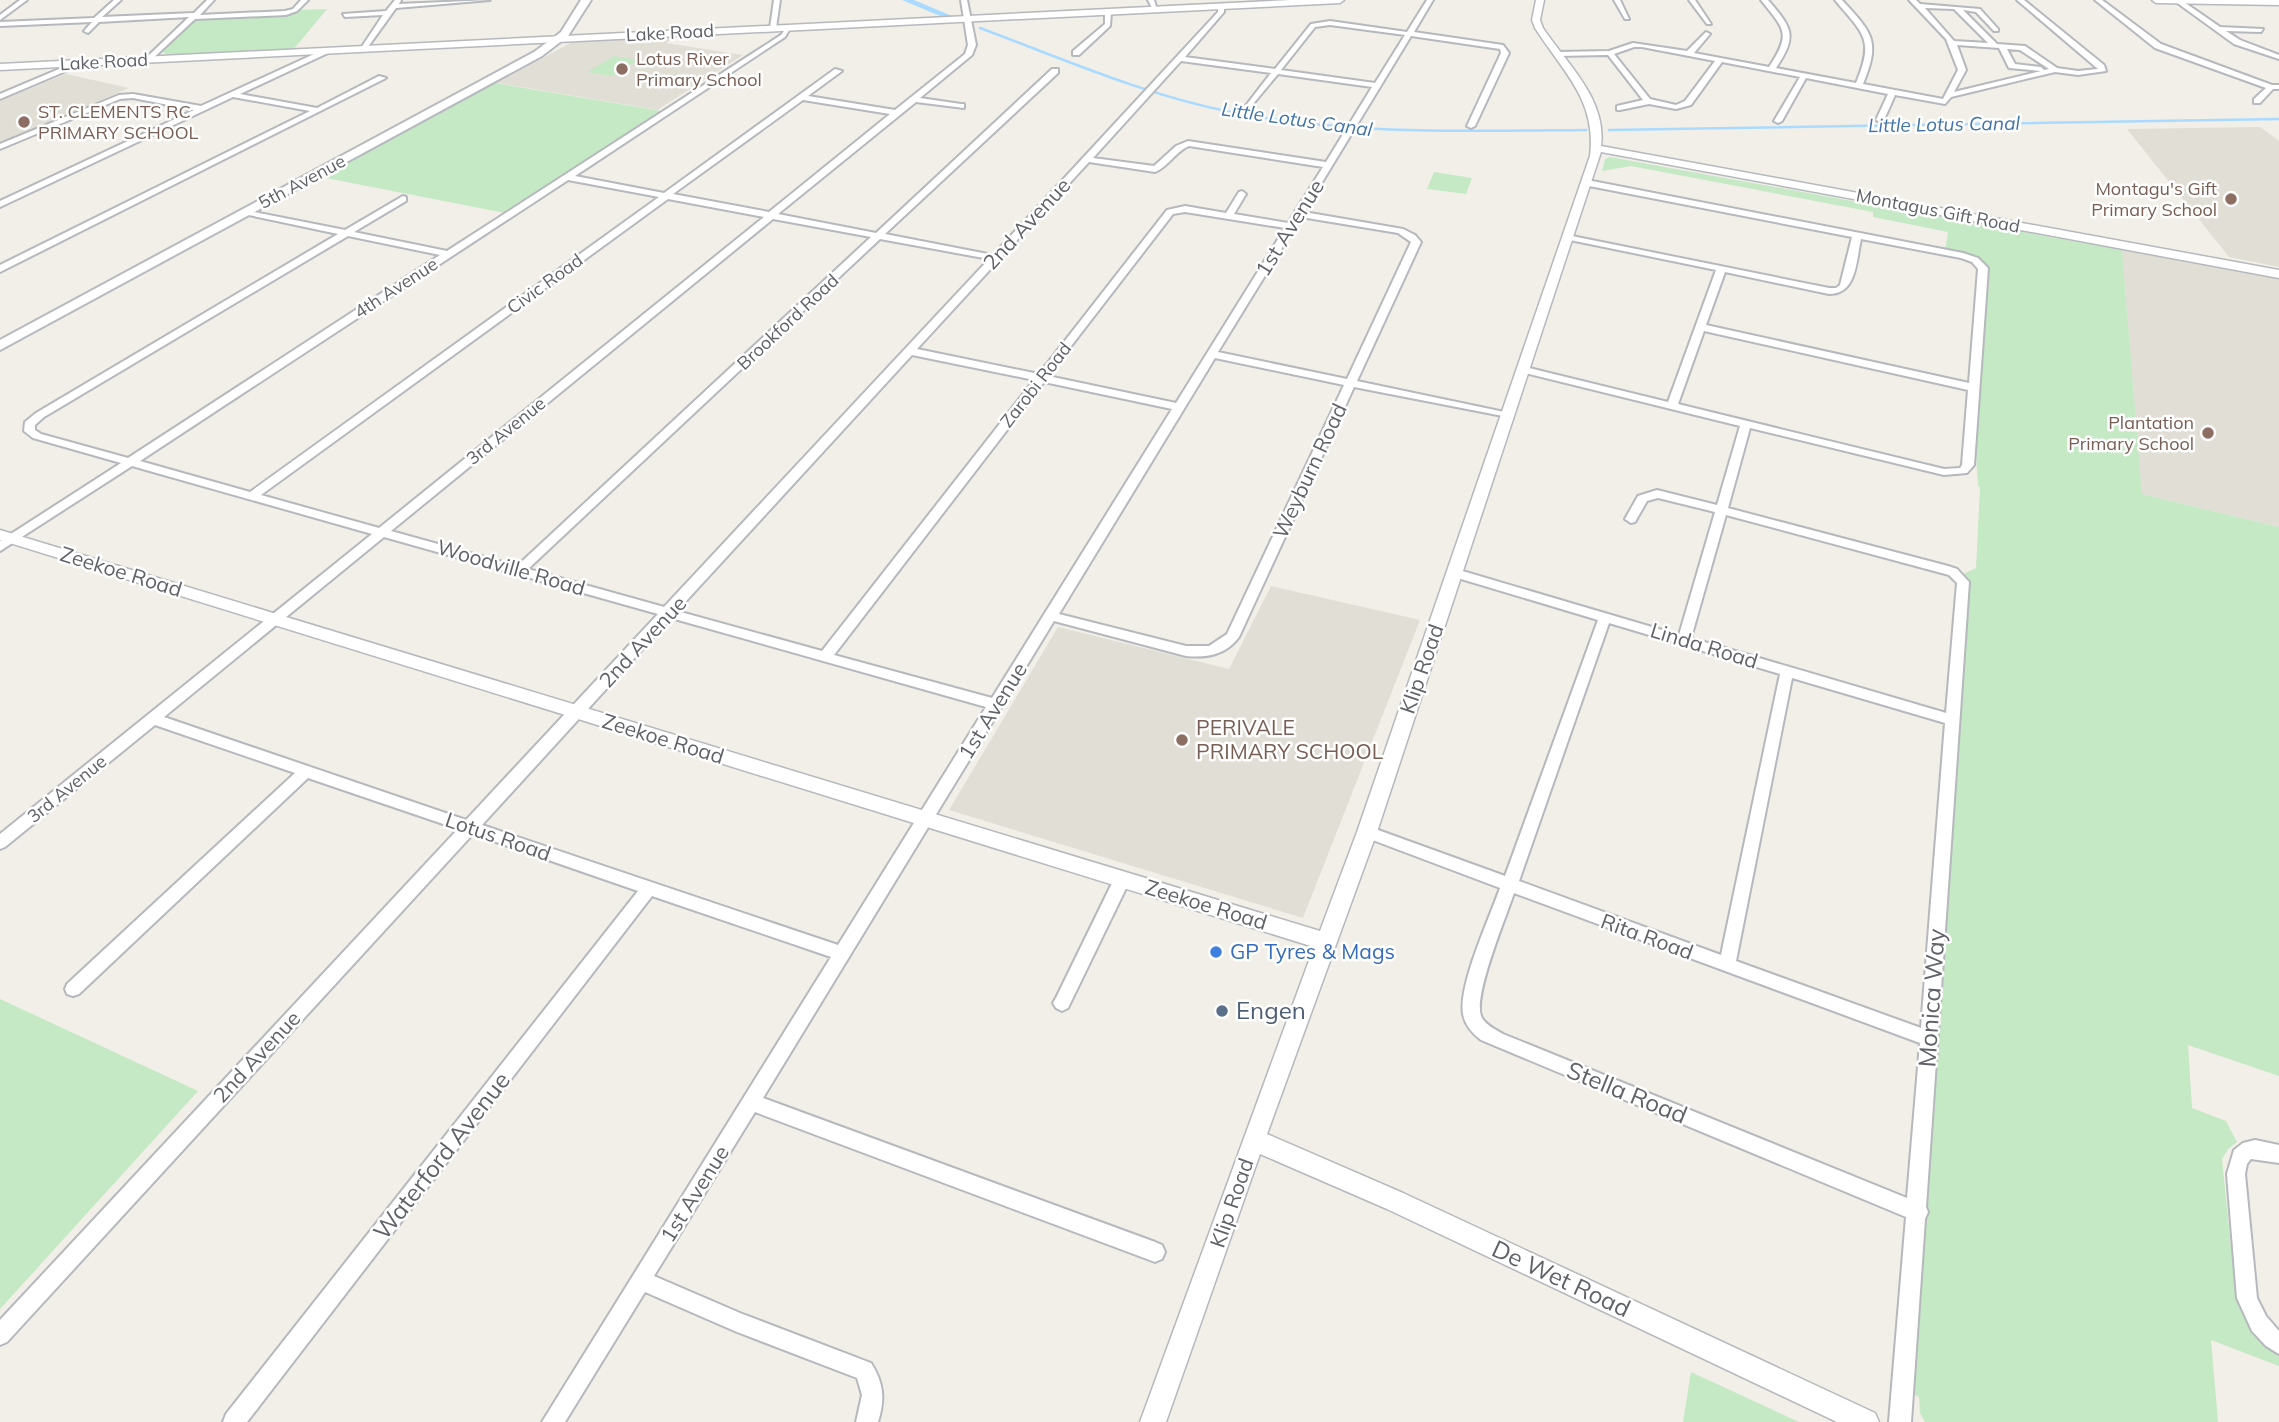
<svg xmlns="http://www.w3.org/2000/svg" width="2279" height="1422" viewBox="0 0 2279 1422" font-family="Mulish,sans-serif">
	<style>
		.education { fill: #e1ded6 }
		.green { fill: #c5e8c5 }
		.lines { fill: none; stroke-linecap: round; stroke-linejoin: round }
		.stream { stroke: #aadaff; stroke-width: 2.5 }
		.canal { fill: #aadaff; fill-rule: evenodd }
		.minor-casing { stroke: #b5b8bc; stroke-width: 4 }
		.tertiary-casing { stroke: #b5b8bc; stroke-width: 3 }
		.secondary-casing { stroke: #b6babf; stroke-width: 4 }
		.minor { fill: #fff; fill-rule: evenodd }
		.tertiary { fill: #fff; fill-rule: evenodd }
		.secondary { fill: #fff; fill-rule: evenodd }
		.education-dot { fill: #8d6e63; stroke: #fff; stroke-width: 2.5 }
		.shop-dot { fill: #3f7fe0; stroke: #fff; stroke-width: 2.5 }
		.service-dot { fill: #5c6f8a; stroke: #fff; stroke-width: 2.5 }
		.labels { text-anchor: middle; stroke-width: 5; stroke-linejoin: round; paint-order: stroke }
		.far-street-label { font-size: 18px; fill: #5f6368; stroke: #fff }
		.far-education-label { font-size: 18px; fill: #785e54; stroke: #fff; text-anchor: start }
		.far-water-label { font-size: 19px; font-style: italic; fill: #4174aa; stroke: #fff }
		.street-label { font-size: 21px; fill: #5f6368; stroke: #fff }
		.education-label { font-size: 21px; fill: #785e54; stroke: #fff; text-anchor: start }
		.shop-label { font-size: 21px; fill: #366cbe; stroke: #fff; text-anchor: start }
		.near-street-label { font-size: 24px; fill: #5f6368; stroke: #fff }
		.near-service-label { font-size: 24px; fill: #4e5e75; stroke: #fff; text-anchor: start }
	</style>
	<rect width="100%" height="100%" fill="#f1efe8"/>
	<g class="education">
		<polygon points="677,36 666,43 743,55 657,110 497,83 574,41"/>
		<polygon points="66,74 129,88 0,143 0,101"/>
		<polygon points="2260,127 2279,141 2279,267 2229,257 2127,129"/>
		<polygon points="2122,250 2279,279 2279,527 2142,494"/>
		<polygon points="1271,586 1420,620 1303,918 949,810 1058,627 1229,669"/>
	</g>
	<g class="green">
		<polygon points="327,9 293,50 172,56 162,52 193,22 199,19 287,14 299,10"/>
		<polygon points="614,56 638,60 612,76 587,72"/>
		<polygon points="495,83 661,111 505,213 321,177"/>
		<polygon points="1610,157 2122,250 2142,494 2279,527 2279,1076 2188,1045 2192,1108 2226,1121 2237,1142 2228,1149 2222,1159 2236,1298 2247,1323 2279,1355 2279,1366 2211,1340 2218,1422 1925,1422 1920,1413 1919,1397 1913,1394 1967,587 1961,575 1976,568 1980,487 1978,486 1976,455 1989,269 1980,260 1945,251 1948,232 1873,217 1873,212 1631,166 1602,171 1605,159"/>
		<polygon points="1434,172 1472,178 1466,194 1427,189"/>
		<polygon points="0,999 198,1091 0,1309"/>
		<polygon points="1691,1372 1799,1422 1683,1422"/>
	</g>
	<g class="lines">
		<g class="stream">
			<path d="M 980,28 C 1063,59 1145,95 1231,112 C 1348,135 1468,131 1586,130"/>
			<polyline points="1609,130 2279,119"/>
		</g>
		<polygon class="canal" points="902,0 914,0 952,16 945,18"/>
		<defs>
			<g id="minor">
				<polygon points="20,0 27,0 0,20 0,15"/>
				<polygon points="114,0 121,0 102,17 194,13 207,0 214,0 200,15 285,11 293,9 301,0 308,0 297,11 286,15 195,19 150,61 147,61 147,57 189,17 99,22 88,33 84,31 92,22 0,26 0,22 94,18"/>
				<polygon points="395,0 401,0 399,4 490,0 396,8 365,51 359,51 383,15 345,17 343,14 386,11"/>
				<polygon points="774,0 780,0 776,28 773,30 770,28"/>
				<path d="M 961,0 L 967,0 L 976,45 L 972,55 L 920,98 L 961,104 L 964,104 L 964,108 L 916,102 L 778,214 L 876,233 L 1052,69 L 1058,69 L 1058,73 L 885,234 L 993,255 L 1218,12 L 1218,6 L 1221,4 L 1224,6 L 1224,12 L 1185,57 L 1275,69 L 1311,24 L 1330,21 L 1407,32 L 1427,0 L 1433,0 L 1414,32 L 1503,45 L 1509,53 L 1475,126 L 1471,128 L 1467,126 L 1501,53 L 1500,49 L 1411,36 L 1304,212 L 1403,229 L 1415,235 L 1421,242 L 1357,381 L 1509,413 L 1513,414 L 1513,418 L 1354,387 L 1239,637 C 1226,655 1207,658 1186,656 L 1054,621 L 763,1098 L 1155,1242 L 1162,1245 L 1165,1252 L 1162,1259 L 1155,1262 L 755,1112 L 654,1276 L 740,1313 L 871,1363 C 884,1383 885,1400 878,1422 L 856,1422 L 862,1395 L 857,1378 L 737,1332 L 645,1292 L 565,1422 L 542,1422 L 831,957 L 652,896 L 247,1422 L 223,1422 L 226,1414 L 638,891 L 473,834 L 7,1342 L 0,1345 L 0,1320 L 458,829 L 308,778 L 79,994 L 73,996 L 67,994 L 65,989 L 67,984 L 295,773 L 155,725 L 5,847 L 0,849 L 0,834 L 372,534 L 132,466 L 0,551 L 0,541 L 121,463 L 33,438 L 24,431 L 25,422 L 36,413 L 338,234 L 244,214 L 244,210 L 345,230 L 403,196 L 406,197 L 406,201 L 354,232 L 447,251 L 781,35 L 787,27 L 791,27 L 785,37 L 575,176 L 664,193 L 835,69 L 842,71 L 808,96 L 895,110 L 965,54 L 968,45 ZM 1330,25 L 1405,35 L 1375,83 L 1281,70 L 1315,27 ZM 1181,61 L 1271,73 L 1244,108 L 1248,110 L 1278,74 L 1372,87 L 1326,162 L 1188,141 L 1176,146 L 1154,166 L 1093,158 ZM 803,100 L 890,114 L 769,212 L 673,194 ZM 1189,146 L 1323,167 L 1288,223 L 1234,214 L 1246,194 L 1242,191 L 1239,192 L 1226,213 L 1185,206 L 1167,210 L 1039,374 L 917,349 L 1089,162 L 1155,172 C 1169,166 1175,152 1189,146 ZM 568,180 L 659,197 L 250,492 L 140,461 ZM 668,199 L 764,217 L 379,528 L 261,495 ZM 1185,212 L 1285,228 L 1176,403 L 1048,376 L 1173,214 ZM 1301,217 L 1398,233 L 1411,242 L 1347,379 L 1218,352 ZM 773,219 L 871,237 L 517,566 L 391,531 ZM 348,236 L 440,255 L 128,458 L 41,434 L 35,430 L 35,425 L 44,417 ZM 880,239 L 989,259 L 664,607 L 528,569 ZM 912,355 L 1034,380 L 822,651 L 677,611 ZM 1215,358 L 1344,385 L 1227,634 L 1209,646 L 1186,646 L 1059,614 ZM 1044,382 L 1172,409 L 992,698 L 834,655 ZM 384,537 L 658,614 L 466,820 L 164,717 ZM 671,618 L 986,707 L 838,945 L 482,825 Z"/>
				<polygon points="1148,0 1154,0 1157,10 1153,10"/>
				<polygon points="1614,0 1620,0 1629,19 1625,19"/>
				<polygon points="1689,0 1695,0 1711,24 1707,24"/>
				<path d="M 1761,0 L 1768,0 C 1792,28 1798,35 1776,68 L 1856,83 C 1875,38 1863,34 1835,0 L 1842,0 C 1872,33 1881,40 1863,84 L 1943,99 L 1958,70 L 1946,39 L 1909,0 L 1916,0 L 1920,4 L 1980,9 L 1998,29 L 1998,31 L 1994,31 L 1976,12 L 1963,10 L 1997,44 L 2025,46 L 2057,68 L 2078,71 L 2098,69 L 2017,0 L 2024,0 L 2104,65 L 2106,71 L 2078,75 L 2055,72 L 1951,97 L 1945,104 L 1895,95 L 1884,120 L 1880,122 L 1876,120 L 1888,94 L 1806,78 L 1782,121 L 1778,123 L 1774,121 L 1800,77 L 1722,62 L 1691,105 L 1676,109 L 1649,104 L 1620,110 L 1617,110 L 1617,106 L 1643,100 L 1608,55 L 1558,56 L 1554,54 L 1558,52 L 1609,51 L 1633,43 L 1687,51 L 1706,32 L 1710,34 L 1694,53 L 1769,67 C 1792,33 1784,29 1761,0 ZM 1925,8 L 1954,9 L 1988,43 L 1954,41 ZM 1957,45 L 1999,48 L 2009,68 L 2041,71 L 1954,92 L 1966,70 ZM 1634,47 L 1642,47 L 1715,61 L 1685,101 L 1676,105 L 1650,99 L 1614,54 ZM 2007,49 L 2020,50 L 2049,69 L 2044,70 L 2041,67 L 2015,64 Z"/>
				<polygon points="2095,0 2102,0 2161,44 2272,85 2279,85 2279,89 2273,89 2260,103 2254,103 2254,99 2266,88 2155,48"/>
				<polygon points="2175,0 2181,0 2220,27 2263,29 2261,32 2226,31 2240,40 2279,55 2279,59 2234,44 2176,2"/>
				<polygon points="1108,10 1111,12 1110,26 1079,55 1073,55 1073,51 1105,24 1105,12"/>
				<polygon points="325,49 328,53 240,94 317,108 379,76 386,78 0,272 0,265 310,111 233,97 0,207 0,201 194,110 133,98 120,99 0,149 0,144 119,95 133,94 201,106"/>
				<polygon points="78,61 85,63 0,99 0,94"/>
				<path d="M 1587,180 L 1963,253 L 1978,258 L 1988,268 L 1974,465 L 1967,473 L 1944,475 L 1750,428 L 1728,508 L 1948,566 L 1957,569 L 1969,582 L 1926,1207 L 1928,1212 L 1925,1219 L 1911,1422 L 1889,1422 L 1906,1217 L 1481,1040 C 1472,1033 1465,1025 1463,1014 C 1458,985 1490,917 1500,888 L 1362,836 L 1359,832 L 1362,828 L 1367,826 L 1505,876 L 1598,620 L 1451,576 L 1449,573 L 1451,570 L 1459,570 L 1679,635 L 1715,512 L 1658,498 L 1647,501 L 1635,522 L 1631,523 L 1625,519 L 1638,496 L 1657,490 L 1717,505 L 1740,426 L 1521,372 L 1520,370 L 1525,367 L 1668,402 L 1716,270 L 1570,240 L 1565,237 L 1567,235 L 1829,288 L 1836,288 L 1840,285 L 1852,237 L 1584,185 L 1584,181 ZM 1861,239 L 1961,258 L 1972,262 L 1978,269 L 1969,383 L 1706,325 L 1725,272 L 1829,294 C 1857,294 1856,261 1861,239 ZM 1704,331 L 1968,390 L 1962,465 L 1960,468 L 1944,469 L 1678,404 ZM 1726,515 L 1949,575 L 1957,583 L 1946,713 L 1691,638 ZM 1609,623 L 1780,674 L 1721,955 L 1519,881 ZM 1792,678 L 1945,723 L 1921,1028 L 1736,961 ZM 1514,893 L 1920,1043 L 1907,1198 L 1503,1034 C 1496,1030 1486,1025 1482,1018 C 1471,1000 1507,915 1514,893 Z"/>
				<polygon points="1122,874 1128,875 1130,880 1068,1008 1062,1011 1056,1008 1053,1003 1056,998 1116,875"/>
				<polygon points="2255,1140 2279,1145 2279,1163 2251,1159 2247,1164 2245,1174 2257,1298 2266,1316 2279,1331 2279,1354 2266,1346 2252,1331 2237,1298 2227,1174 2234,1150 2243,1143"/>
			</g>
			<g id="tertiary">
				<polygon points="1290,0 1344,0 1340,3 0,70 0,64"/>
				<path d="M 1536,0 L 1544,0 L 1540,20 L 1543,28 C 1567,64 1607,99 1601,146 L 2279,270 L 2279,278 L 1601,152 L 1377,832 L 1267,1134 L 1403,1193 L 1875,1413 L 1879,1422 L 1837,1422 L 1387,1209 L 1260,1154 L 1166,1422 L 1140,1422 L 1314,947 L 0,540 L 0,530 L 1320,931 L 1357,832 L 1590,156 C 1597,100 1563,72 1535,28 L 1532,20 Z"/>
				<polygon points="2152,0 2279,0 2279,5 2156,3"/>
			</g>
			<polygon id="secondary" points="581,0 591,0 568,36 542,56 0,350 0,340 534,52 561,32"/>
		</defs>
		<use href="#minor" class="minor-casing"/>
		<use href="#tertiary" class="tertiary-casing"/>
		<use href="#secondary" class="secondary-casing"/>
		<use href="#minor" class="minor"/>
		<use href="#tertiary" class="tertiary"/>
		<use href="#secondary" class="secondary"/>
	</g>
	<g class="education-dot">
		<circle cx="622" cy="69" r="7"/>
		<circle cx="24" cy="122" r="7"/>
		<circle cx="2231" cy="199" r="7"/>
		<circle cx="2208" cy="433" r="7"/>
		<circle cx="1182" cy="740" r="7"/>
	</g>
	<circle class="shop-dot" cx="1216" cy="952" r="7"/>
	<circle class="service-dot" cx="1222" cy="1011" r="7"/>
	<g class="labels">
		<g class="far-street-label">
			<text transform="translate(670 33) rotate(-3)" y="6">Lake Road</text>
			<text transform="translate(104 62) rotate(-3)" y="6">Lake Road</text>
			<text transform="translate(302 182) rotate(-28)" y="6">5th Avenue</text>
			<text transform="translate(1938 211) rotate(11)" y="6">Montagus Gift Road</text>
			<text transform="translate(545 284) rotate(-36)" y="6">Civic Road</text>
			<text transform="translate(396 288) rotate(-33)" y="6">4th Avenue</text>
			<text transform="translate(788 322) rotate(-43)" y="6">Brookford Road</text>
			<text transform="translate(1036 385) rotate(-52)" y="6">Zarobi Road</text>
			<text transform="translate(506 431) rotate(-39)" y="6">3rd Avenue</text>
			<text transform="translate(67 789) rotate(-39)" y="6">3rd Avenue</text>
		</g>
		<g class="far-education-label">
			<text x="636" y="65">Lotus River<tspan x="636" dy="21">Primary School</tspan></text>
			<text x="38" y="118">ST. CLEMENTS RC<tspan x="38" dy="21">PRIMARY SCHOOL</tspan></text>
			<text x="2217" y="195" text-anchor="end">Montagu's Gift<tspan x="2217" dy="21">Primary School</tspan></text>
			<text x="2194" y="429" text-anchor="end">Plantation<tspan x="2194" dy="21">Primary School</tspan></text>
		</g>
		<g class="far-water-label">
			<text transform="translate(1297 119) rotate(8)" y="7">Little Lotus Canal</text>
			<text transform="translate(1944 124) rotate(-1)" y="7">Little Lotus Canal</text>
		</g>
		<g class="street-label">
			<text transform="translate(1027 224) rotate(-47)" y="7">2nd Avenue</text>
			<text transform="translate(1290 228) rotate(-58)" y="7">1st Avenue</text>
			<text transform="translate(1310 471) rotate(-65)" y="7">Weyburn Road</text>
			<text transform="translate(511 568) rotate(16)" y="7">Woodville Road</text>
			<text transform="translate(121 572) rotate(17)" y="7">Zeekoe Road</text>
			<text transform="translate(643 642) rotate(-47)" y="7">2nd Avenue</text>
			<text transform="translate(1704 646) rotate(17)" y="7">Linda Road</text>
			<text transform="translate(1422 669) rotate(-71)" y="7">Klip Road</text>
			<text transform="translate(993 711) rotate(-58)" y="7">1st Avenue</text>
			<text transform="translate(663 739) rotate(17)" y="7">Zeekoe Road</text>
			<text transform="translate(498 837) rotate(19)" y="7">Lotus Road</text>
			<text transform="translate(1206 905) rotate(17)" y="7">Zeekoe Road</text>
			<text transform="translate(1647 937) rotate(20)" y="7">Rita Road</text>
			<text transform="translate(257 1057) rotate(-47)" y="7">2nd Avenue</text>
			<text transform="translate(695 1194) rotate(-58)" y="7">1st Avenue</text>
			<text transform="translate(1232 1203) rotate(-71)" y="7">Klip Road</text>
		</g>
		<g class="education-label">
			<text x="1196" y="735">PERIVALE<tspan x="1196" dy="24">PRIMARY SCHOOL</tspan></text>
		</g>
		<g class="shop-label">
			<text x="1230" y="959">GP Tyres &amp; Mags</text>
		</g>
		<g class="near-street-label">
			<text transform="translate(1932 998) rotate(-86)" y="8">Monica Way</text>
			<text transform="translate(1627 1093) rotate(22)" y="8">Stella Road</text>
			<text transform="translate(442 1156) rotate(-52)" y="8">Waterford Avenue</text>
			<text transform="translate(1561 1279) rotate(25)" y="8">De Wet Road</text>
		</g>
		<g class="near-service-label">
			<text x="1236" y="1019">Engen</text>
		</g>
	</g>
</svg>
